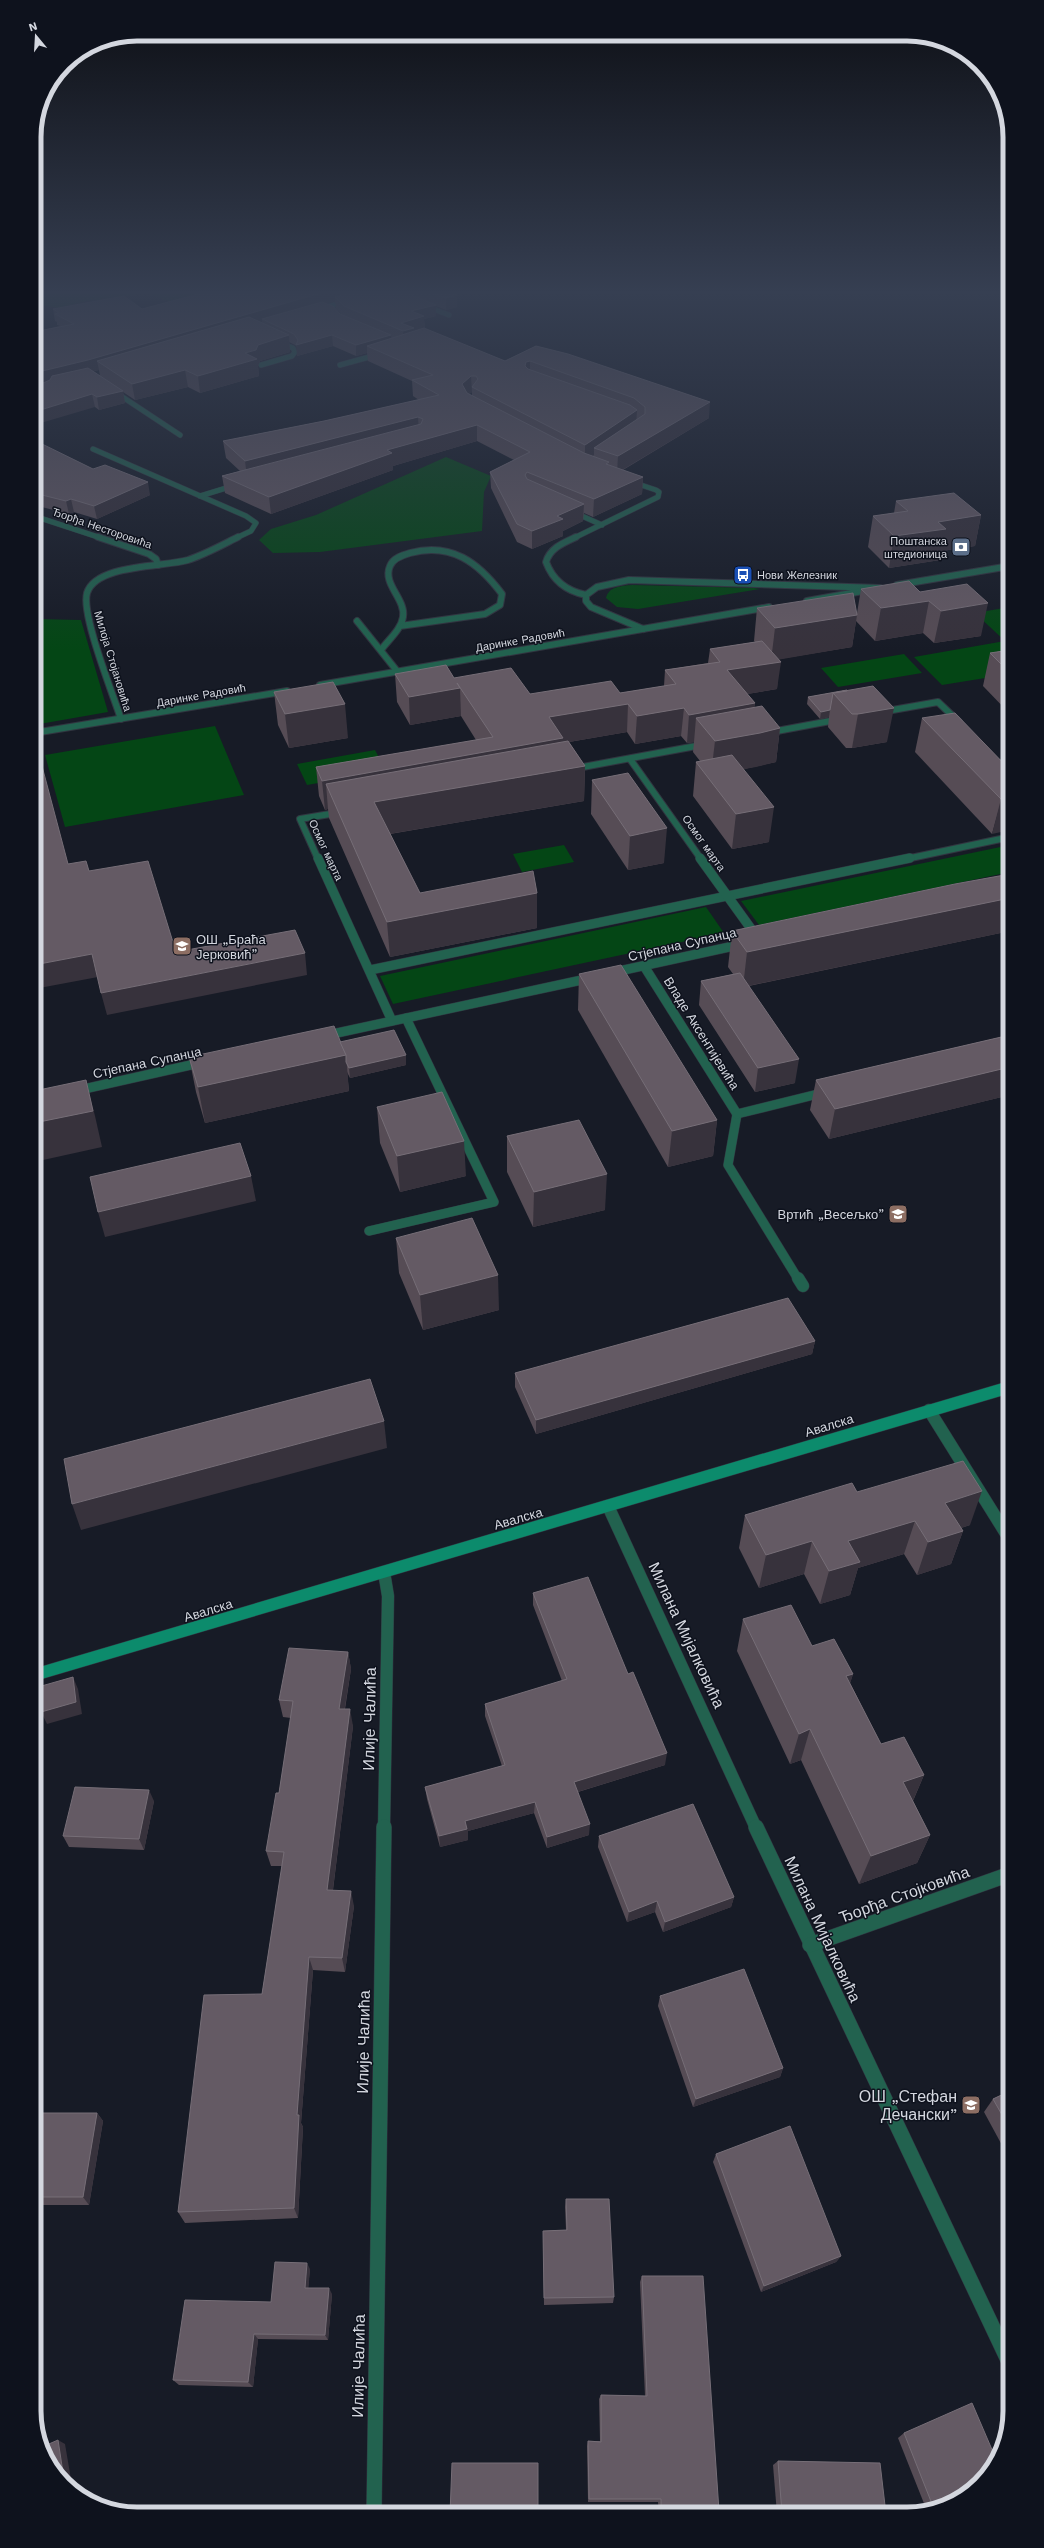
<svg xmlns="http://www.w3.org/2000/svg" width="1044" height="2548" viewBox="0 0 1044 2548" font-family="'Work Sans',sans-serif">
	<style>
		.green { fill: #044615 }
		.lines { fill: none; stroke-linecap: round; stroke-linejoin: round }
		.service-far3-casing { stroke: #313540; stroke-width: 6 }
		.service-far2-casing { stroke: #313540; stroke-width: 8 }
		.service-far1-casing { stroke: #313540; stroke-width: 10 }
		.service-casing { stroke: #313540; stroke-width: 13 }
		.minor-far4-casing { stroke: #313540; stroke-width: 6 }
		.minor-far3-casing { stroke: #313540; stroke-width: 8 }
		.minor-far2-casing { stroke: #313540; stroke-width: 10 }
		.minor-far1-casing { stroke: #313540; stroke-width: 13 }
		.minor-casing { stroke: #313540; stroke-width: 16 }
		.tertiary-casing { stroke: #313540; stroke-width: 8 }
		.secondary-far1-casing { stroke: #313540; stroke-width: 6 }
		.secondary-casing { stroke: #313540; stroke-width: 13 }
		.service-far3 { stroke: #22624f; stroke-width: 5 }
		.service-far2 { stroke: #22624f; stroke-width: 6 }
		.service-far1 { stroke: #22624f; stroke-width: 9 }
		.service { stroke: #22624f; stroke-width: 12 }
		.minor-far4 { stroke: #22624f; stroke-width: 5 }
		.minor-far3 { stroke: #22624f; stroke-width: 6 }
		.minor-far2 { stroke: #22624f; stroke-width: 9 }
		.minor-far1 { stroke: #22624f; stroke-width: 12 }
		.minor { stroke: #22624f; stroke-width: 15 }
		.tertiary { stroke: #22624f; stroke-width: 6 }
		.secondary-far1 { stroke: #0c8b6c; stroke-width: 5 }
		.secondary { stroke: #0c8b6c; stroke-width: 12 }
		.wall { fill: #564c55; fill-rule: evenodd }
		.shaded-wall { fill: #37323c }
		.building { fill: #645a64; stroke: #766e77 }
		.labels { text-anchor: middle; stroke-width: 3; stroke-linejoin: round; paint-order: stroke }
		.far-street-label { font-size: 11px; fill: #d4d7df; stroke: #0e121d }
		.far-poi-label { font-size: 11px; fill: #d4d7df; stroke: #0e121d; text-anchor: end }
		.poi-label { font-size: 13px; fill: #d4d7df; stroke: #0e121d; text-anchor: start }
		.street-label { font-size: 13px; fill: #d4d7df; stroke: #0e121d }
		.near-street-label { font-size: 16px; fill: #d4d7df; stroke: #0e121d }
		.near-poi-label { font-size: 16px; fill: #d4d7df; stroke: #0e121d; text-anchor: end }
		.rim { fill: none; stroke: #d4d7df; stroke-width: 5 }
	</style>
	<rect width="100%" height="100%" fill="#171b26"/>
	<g class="green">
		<polygon points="34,293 145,293 81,302 59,308 34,304"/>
		<polygon points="148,293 226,293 177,305"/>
		<polygon points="446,457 491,476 484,492 482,531 320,552 273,553 259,540 271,529 316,515"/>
		<path d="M 632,585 L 754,588 L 760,589 L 638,609 L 617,607 L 606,598 C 609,586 622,586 632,585 Z"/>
		<polygon points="1010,607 1010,674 942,685 914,657 1005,641 975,613"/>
		<polygon points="34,619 81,620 108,712 34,725"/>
		<polygon points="904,654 922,673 838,687 821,668"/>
		<polygon points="215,726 244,795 65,827 45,755"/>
		<polygon points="375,750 386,771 307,785 297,764"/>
		<polygon points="564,845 574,862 522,872 513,854"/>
		<polygon points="1010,845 1010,872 759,925 741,901"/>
		<polygon points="706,907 724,933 393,1004 380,976"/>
	</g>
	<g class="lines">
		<defs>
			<g id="service-far3">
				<polyline points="423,305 449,315"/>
				<polyline points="261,365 292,356 295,352 293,348 278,342"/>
				<polyline points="340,365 380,354"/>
				<polyline points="112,390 180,435"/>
				<polyline points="571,511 602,525"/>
			</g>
			<g id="service-far2">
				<polyline points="586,595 597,587 629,580 880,588"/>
				<polyline points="357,621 397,671"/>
				<path d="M 381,650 C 388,640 401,630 403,617 C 406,599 382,584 390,566 C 393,558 403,555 410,553 C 451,542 478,562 502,594 L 500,605 L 485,614 L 400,626"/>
				<polyline points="1001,763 1010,761"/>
				<polyline points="906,859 1010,837"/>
			</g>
			<g id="service-far1">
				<polyline points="370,970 910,858"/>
				<polyline points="737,1114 728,1165 798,1279"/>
				<polyline points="369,1231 494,1202 406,1018"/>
			</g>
			<polyline id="service" points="798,1278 803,1286"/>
			<g id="minor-far4">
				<polyline points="93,449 246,516 256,523 251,531 236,538"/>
				<polyline points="200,496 236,485"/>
				<polyline points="34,516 101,538"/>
				<polyline points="574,538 658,497 659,492 656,490 629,481"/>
			</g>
			<g id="minor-far3">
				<polyline points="98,537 149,554 156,559 158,565"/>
				<path d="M 576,537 C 563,543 550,548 546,562 C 553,581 566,591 586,595 L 586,601 L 591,607 L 643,629"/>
				<polyline points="881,712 938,702 959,722"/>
				<path d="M 121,719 C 113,694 81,615 87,593 C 96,564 164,567 188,560 C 206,554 222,545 238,537"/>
				<polyline points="766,733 841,719"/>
				<polyline points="630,759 701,859"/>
				<polyline points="572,769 707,744"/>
				<polyline points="318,859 300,819 342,812"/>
			</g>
			<g id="minor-far2">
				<polyline points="318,858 392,1021"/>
				<polyline points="700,858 757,937"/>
				<polyline points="644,966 737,1114 826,1092"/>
				<polyline points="610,973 743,944"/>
				<polyline points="323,1036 591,978"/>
				<polyline points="75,1091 204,1062"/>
			</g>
			<g id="minor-far1">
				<polyline points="929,1410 1010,1540"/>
				<polyline points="608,1506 756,1828"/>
				<polyline points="384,1572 388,1596 384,1828"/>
			</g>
			<g id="minor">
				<polyline points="756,1827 1010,2364"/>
				<polyline points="810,1945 1010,1874"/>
				<polyline points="374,2514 384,1827"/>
			</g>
			<g id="tertiary">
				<polyline points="897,585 1010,566"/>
				<polyline points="807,601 874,589"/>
				<polyline points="320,685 769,607"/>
				<polyline points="34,733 287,691"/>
			</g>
			<polyline id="secondary-far1" points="320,309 376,293"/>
			<polyline id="secondary" points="34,1675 1010,1387"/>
		</defs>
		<use href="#service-far3" class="service-far3-casing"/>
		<use href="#service-far2" class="service-far2-casing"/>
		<use href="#service-far1" class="service-far1-casing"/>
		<use href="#service" class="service-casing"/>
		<use href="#minor-far4" class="minor-far4-casing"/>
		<use href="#minor-far3" class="minor-far3-casing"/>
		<use href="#minor-far2" class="minor-far2-casing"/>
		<use href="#minor-far1" class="minor-far1-casing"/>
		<use href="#minor" class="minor-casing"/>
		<use href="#tertiary" class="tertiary-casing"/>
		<use href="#secondary-far1" class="secondary-far1-casing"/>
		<use href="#secondary" class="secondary-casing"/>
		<use href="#service-far3" class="service-far3"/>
		<use href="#service-far2" class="service-far2"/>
		<use href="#service-far1" class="service-far1"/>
		<use href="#service" class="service"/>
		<use href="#minor-far4" class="minor-far4"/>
		<use href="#minor-far3" class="minor-far3"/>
		<use href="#minor-far2" class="minor-far2"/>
		<use href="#minor-far1" class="minor-far1"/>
		<use href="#minor" class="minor"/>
		<use href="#tertiary" class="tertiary"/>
		<use href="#secondary-far1" class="secondary-far1"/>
		<use href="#secondary" class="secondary"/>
	</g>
	<g class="wall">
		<path d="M 202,293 L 451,293 L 457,307 L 446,310 L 436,306 L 436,316 L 424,319 L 425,328 L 414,331 L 505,361 L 536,346 L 709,418 L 623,470 L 643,477 L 642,494 L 593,517 L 584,513 L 583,521 L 563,531 L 563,536 L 532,549 L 517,542 L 491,488 L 490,472 L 514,460 L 477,441 L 393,466 L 393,470 L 271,514 L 225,493 L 222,476 L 240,471 L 226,458 L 223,441 L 324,421 L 419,400 L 413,396 L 412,381 L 368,361 L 367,353 L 356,356 L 333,346 L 297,356 L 297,347 L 295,345 L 289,342 L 290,352 L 260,361 L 258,366 L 259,376 L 200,393 L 188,387 L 135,400 L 123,392 L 125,403 L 99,410 L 95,407 L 44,383 L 34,386 L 34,332 L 60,326 L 57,325 L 57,322 L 55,321 L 53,309 L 142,309 ZM 335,301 L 336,309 L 342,315 L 340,314 L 326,303 ZM 99,370 L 100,376 L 93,371 ZM 472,392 L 472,396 L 469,394 Z"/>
		<polygon points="34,440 93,469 150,495 97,519 74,512 69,514 34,505"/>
		<polygon points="896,501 981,515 975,546 942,551 940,560 889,568 868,547 873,516 894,513"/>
		<polygon points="861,589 920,592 981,636 934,643 923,633 875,641 856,621 852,647 779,659 777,689 747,694 755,703 754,708 780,728 776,762 744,769 769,842 732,849 693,796 696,762 700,761 693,752 694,742 687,743 681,736 635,744 627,732 569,742 585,766 584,801 390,834 420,893 537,893 537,928 390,957 329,818 328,809 325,810 319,796 316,767 476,740 461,716 410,725 397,702 395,674 454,678 530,694 620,693 664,686 665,670 708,663 710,649 755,642 754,641 757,608 857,613"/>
		<polygon points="1010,650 1010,714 983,686 990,653"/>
		<polygon points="847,690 887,742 852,748 846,748 828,727 829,717 820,719 807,704 808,697"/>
		<polygon points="274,692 348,738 289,748 278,725"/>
		<polygon points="922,718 1010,770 992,834 915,752"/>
		<polygon points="592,780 664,863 628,870 591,814"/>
		<polygon points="1010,874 1010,931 749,986 795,1083 755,1092 699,1005 701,981 733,974 728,967 732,931"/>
		<polygon points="579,974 717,1120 713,1156 668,1167 578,1010"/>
		<polygon points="1010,1035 1010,1095 829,1139 810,1110 816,1080"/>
		<polygon points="340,1042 406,1065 350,1078 347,1072 349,1091 205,1123 196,1092 189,1057"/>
		<polygon points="377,1107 466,1176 400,1192 380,1143"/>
		<polygon points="507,1136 605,1210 533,1227 507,1172"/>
		<polygon points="396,1238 499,1310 423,1330 399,1273"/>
		<polygon points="815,1341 812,1354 536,1434 515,1387 515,1373"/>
		<polygon points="857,1492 970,1525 961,1528 963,1531 951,1564 917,1575 904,1554 858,1568 850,1595 820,1604 804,1574 759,1588 739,1548 745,1515"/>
		<polygon points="533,1593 665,1765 578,1792 589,1835 547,1848 534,1813 468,1831 468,1840 440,1847 427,1799 425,1787 502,1766 485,1716 485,1704 562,1681 533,1605"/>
		<polygon points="743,1619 812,1646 853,1674 850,1683 881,1744 924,1775 913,1801 930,1835 917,1863 859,1884 801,1760 790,1764 737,1651"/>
		<polygon points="348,1652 351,1669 345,1709 353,1726 333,1890 354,1906 345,1972 313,1970 301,2123 303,2127 298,2218 185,2223 178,2212 262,1994 282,1866 271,1866 266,1851 279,1793 291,1718 283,1717 279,1700"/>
		<polygon points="1010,1720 1010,1738 1005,1730"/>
		<polygon points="154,1801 144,1850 69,1847 63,1836"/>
		<polygon points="599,1836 734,1897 731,1907 663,1932 655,1912 627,1922 598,1847"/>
		<polygon points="660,1996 783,2068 780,2077 693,2107 658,2006"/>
		<polygon points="1010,2091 1010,2160 984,2112 993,2099"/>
		<polygon points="34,2113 97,2113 103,2121 89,2205 34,2205"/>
		<polygon points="716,2154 841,2256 836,2262 761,2292 713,2162"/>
		<polygon points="566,2199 614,2297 613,2303 544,2305 543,2231 566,2230 565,2207"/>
		<polygon points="310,2269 308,2288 332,2294 328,2340 258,2339 253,2387 179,2385 173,2380 271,2302"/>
		<polygon points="642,2276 719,2511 717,2514 659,2514 658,2502 588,2502 587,2446 588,2441 600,2441 599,2399 601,2395 645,2396 640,2282"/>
		<polygon points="904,2433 940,2509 927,2511 898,2438"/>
		<polygon points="778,2461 886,2514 777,2514 773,2465"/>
	</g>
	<g class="shaded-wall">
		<polygon points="321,293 362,293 335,297 335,301 265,321 262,319 262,322 107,367 97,361 99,370 34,386 34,373"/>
		<polygon points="457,295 457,307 446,310 446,298"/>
		<polygon points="436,305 436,316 424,319 425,328 414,331 404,343 403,331 401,323 411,311"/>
		<polygon points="289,335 290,352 260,361 258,366 259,376 200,393 198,376 245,353 258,345"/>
		<polygon points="332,335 333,346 297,356 296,345"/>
		<polygon points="391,335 392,346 367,346 367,353 356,356 356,345"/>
		<polygon points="530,361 530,377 525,366 526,362"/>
		<polygon points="185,370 188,387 135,400 132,384"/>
		<polygon points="471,376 472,392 462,400 462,384"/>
		<polygon points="123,391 125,403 99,410 97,397"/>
		<polygon points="92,394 95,407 34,425 34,412"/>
		<polygon points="710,402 709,418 617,473 618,456"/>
		<polygon points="637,410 636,426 594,448 594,455 585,461 585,445"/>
		<polygon points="418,417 419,433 247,477 245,461"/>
		<polygon points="477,425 477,441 393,466 393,470 271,514 269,497 387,450"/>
		<polygon points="643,477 642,494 593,517 594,499"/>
		<polygon points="148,482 150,495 97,519 94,506"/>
		<polygon points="71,499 74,512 69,514 66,501"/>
		<polygon points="584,504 583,521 563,531 563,536 532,549 532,531 557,516"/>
		<polygon points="981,515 975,546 942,551 940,560 889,568 894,536 938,522"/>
		<polygon points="929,601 923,633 875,641 881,608"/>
		<polygon points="988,603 981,636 934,643 941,611"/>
		<polygon points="857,615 852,647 771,661 775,628"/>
		<polygon points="781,662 777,689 724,698 727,670"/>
		<polygon points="460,688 461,716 410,725 409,697"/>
		<polygon points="755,703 751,731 696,718 694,742 687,743 689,715"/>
		<polygon points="345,704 348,738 289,748 285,714"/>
		<polygon points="628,704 627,732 326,784 328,809 325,810 322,781 549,740 549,717"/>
		<polygon points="684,708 681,736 635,744 637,716"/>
		<polygon points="894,708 887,742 852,748 858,714"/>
		<polygon points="830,710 829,717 820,719 821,712"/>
		<polygon points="780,728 776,762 756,767 711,775 715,741"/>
		<polygon points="585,766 584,801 377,836 374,802"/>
		<polygon points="1010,797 1010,830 992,834 1001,799"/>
		<polygon points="774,807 769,842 732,849 736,814"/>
		<polygon points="667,828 664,863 628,870 630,836"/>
		<polygon points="537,893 537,928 390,957 387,922"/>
		<polygon points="1010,898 1010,931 743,987 747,952"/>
		<polygon points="305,953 307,975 107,1015 101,993"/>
		<polygon points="92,954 98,977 34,989 34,965"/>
		<polygon points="346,1055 349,1091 205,1123 198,1087"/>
		<polygon points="406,1055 406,1065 350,1078 349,1068"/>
		<polygon points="799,1059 795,1083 755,1092 758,1068"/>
		<polygon points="1010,1067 1010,1095 829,1139 835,1109"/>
		<polygon points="86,1080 95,1116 102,1147 34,1162 34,1123"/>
		<polygon points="717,1120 713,1156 668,1167 672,1131"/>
		<polygon points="464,1141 466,1176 400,1192 397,1156"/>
		<polygon points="607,1174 605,1210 533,1227 534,1192"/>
		<polygon points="251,1176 256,1201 105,1237 98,1212"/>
		<polygon points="498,1275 499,1310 423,1330 420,1295"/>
		<polygon points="815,1341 812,1354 536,1434 536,1420"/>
		<polygon points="384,1421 387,1448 81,1530 72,1504"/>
		<polygon points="982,1491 970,1525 934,1537 945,1503"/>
		<polygon points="915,1521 904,1554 858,1568 850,1595 820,1604 829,1571 848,1541"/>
		<polygon points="963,1531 951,1564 917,1575 928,1542"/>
		<polygon points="812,1541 804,1574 759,1588 766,1555"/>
		<polygon points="348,1652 351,1669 342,1725 339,1709"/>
		<polygon points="853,1674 843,1705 846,1676"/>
		<polygon points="73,1677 78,1689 82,1714 47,1724 41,1712"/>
		<polygon points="350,1709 353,1726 331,1905 327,1890"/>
		<polygon points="810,1729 801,1760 790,1764 799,1734"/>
		<polygon points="667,1753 665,1765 574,1793 574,1782"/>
		<polygon points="924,1775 911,1805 903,1782"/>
		<polygon points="149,1790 154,1801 144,1850 139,1839"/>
		<polygon points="535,1802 534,1813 468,1831 468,1840 440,1847 439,1836 465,1821"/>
		<polygon points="590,1824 589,1835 547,1848 547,1837"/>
		<polygon points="930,1835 917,1863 859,1884 871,1856"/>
		<polygon points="351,1891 354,1906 345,1972 342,1958"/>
		<polygon points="734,1897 731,1907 663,1932 665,1922"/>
		<polygon points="657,1901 655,1912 627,1922 629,1912"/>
		<polygon points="309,1957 313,1970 301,2123 303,2127 298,2218 294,2208 297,2115"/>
		<polygon points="783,2068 780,2077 693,2107 696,2099"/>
		<polygon points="97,2113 103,2121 89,2205 83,2197"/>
		<polygon points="841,2256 836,2262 761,2292 764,2286"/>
		<polygon points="307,2263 310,2269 308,2294 305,2288"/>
		<polygon points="329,2288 332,2294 328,2340 325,2335"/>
		<polygon points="254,2334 258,2339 253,2387 248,2382"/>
		<polygon points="58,2440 65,2444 73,2491 64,2479"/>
	</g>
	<g class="building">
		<polygon points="202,293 321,293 88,360 34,373 34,332 74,324 55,314 59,313 53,309 124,296 142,309"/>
		<polygon points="350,293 407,293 436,305 411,311 424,316 401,323 414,328 403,331 344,306 335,297"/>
		<polygon points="431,293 451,293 457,295 446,298"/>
		<polygon points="322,302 333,306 340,314 391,335 356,345 332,335 296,345 298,340 294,334 262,319"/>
		<polygon points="249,317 289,335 258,345 256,350 245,353 257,359 198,376 185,370 132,384 97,361"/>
		<polygon points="424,328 505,361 536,346 568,354 710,402 618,456 594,448 645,414 645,407 634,398 530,361 526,362 525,366 528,369 630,405 637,410 585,445 472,387 478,379 476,376 471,376 462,384 467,393 584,453 609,462 606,464 643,477 594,499 527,472 525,475 527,479 584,504 557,516 563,519 532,531 517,524 490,472 530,452 477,425 387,450 392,453 269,497 222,476 421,424 423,419 418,417 245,461 223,441 324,421 439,395 412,380 433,375 367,346"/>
		<polygon points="88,368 123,391 97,397 92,394 34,412 34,387 50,380 52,376"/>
		<polygon points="34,440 93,469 105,465 148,482 94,506 71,499 66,501 34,493"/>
		<polygon points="954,493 981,515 938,522 946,529 894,536 873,516 908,511 896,501"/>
		<polygon points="909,581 920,592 967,584 988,603 941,611 929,601 881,608 861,589"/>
		<polygon points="853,593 857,615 775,628 757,608"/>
		<polygon points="762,641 781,662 727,670 755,703 689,715 684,708 637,716 628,704 549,717 563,738 322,781 316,767 493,737 457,683 460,688 409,697 395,674 446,665 454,678 511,668 530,694 611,681 620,693 676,684 665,670 720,662 710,649"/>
		<polygon points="1010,650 1010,673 990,653"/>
		<polygon points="333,682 345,704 285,714 274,692"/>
		<polygon points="873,686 894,708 858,714 852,714 833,693"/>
		<polygon points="847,690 847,691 833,693 830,710 821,712 808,697"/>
		<polygon points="762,706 780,728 760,733 715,741 696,718"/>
		<polygon points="955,713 1010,770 1010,797 1001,799 922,718"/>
		<polygon points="34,736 68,864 86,861 89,871 148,861 176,952 295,930 305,953 101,993 92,954 34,965"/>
		<polygon points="568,741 585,766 374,802 420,893 533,871 537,893 387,922 326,784"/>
		<polygon points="732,755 774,807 736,814 696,762"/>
		<polygon points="628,773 667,828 630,836 592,780"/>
		<polygon points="1010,874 1010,898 747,952 732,931 955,884"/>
		<polygon points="621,965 717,1120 672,1131 579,974"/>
		<polygon points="740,973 799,1059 758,1068 701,981"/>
		<polygon points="334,1026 346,1055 198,1087 189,1057"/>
		<polygon points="394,1030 406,1055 349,1068 346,1062 346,1055 340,1042"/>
		<polygon points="1010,1035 1010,1067 835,1109 816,1080"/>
		<polygon points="86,1080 93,1111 34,1123 34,1091"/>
		<polygon points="442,1092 464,1141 397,1156 377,1107"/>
		<polygon points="579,1120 607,1174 534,1192 507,1136"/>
		<polygon points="240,1143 251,1176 98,1212 90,1177"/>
		<polygon points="472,1218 498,1275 420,1295 396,1238"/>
		<polygon points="788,1298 815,1341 536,1420 515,1373"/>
		<polygon points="370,1379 384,1421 72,1504 64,1459"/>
		<polygon points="963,1461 982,1491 945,1503 963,1531 928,1542 915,1521 848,1541 860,1562 829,1571 812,1541 766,1555 745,1515 852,1483 857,1492"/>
		<polygon points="588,1577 628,1674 633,1672 667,1753 574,1782 590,1824 547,1837 535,1802 465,1821 467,1829 439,1836 425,1787 505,1765 485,1704 567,1679 533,1593"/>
		<polygon points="791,1605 812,1646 834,1639 853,1674 846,1676 881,1744 904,1737 924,1775 903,1782 930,1835 871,1856 810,1729 799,1734 743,1619"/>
		<polygon points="289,1648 348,1652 339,1709 350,1709 327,1890 351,1891 342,1958 309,1957 297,2115 299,2115 294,2208 178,2212 204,1995 262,1994 284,1852 266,1851 276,1793 279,1793 293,1701 279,1700"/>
		<polygon points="73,1677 76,1702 41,1712 38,1687"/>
		<polygon points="75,1787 149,1790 139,1839 63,1836"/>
		<polygon points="693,1804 734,1897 665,1922 657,1901 629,1912 599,1836"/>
		<polygon points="744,1969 783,2068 696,2099 660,1996"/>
		<polygon points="1010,2091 1010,2129 993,2099"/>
		<polygon points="34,2113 97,2113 83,2197 34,2197"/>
		<polygon points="790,2126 841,2256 764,2286 716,2154"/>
		<polygon points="566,2199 609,2199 614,2297 544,2298 543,2231 567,2230"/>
		<polygon points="275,2262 307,2263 305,2288 329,2288 325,2335 254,2334 248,2382 173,2380 185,2300 271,2302"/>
		<polygon points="642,2276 703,2276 719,2511 661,2511 661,2499 589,2499 588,2441 601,2442 601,2395 647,2396"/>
		<polygon points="972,2403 996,2459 989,2473 940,2509 934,2509 904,2433"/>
		<polygon points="58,2440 64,2479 42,2447"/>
		<polygon points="778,2461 880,2463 886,2514 782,2514"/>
		<polygon points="452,2463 538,2463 538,2514 450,2514"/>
	</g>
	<linearGradient id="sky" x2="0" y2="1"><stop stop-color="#0d0f15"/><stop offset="0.45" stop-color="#363f52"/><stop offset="1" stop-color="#363f52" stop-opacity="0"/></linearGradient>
	<rect width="1044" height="650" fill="url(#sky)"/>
	<defs>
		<symbol id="bank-square" viewBox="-11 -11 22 22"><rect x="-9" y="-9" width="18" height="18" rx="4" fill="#5c6f8a" stroke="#0e121d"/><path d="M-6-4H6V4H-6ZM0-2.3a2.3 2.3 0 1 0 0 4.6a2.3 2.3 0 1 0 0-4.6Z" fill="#fff"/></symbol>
		<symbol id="bus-square" viewBox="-11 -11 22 22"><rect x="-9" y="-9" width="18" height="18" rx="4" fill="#1a4fb4" stroke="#0e121d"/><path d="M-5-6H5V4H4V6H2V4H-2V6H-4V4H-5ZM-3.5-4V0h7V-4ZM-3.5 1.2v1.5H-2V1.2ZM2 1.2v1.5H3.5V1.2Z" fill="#fff"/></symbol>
		<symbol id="school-square" viewBox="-11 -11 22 22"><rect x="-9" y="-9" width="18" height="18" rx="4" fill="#8d6e63" stroke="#0e121d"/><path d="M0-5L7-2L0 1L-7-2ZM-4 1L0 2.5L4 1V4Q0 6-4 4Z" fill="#fff"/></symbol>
	</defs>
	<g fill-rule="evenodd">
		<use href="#bank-square" x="950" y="536" width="22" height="22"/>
		<use href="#bus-square" x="732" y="564" width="22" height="22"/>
		<use href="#school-square" x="171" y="935" width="22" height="22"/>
		<use href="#school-square" x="887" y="1203" width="22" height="22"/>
		<use href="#school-square" x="960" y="2094" width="22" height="22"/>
	</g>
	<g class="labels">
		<g class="far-street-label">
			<text transform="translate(102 528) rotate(19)" y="4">Ђорђа Несторовића</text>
			<text transform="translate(520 640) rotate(-10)" y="4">Даринке Радовић</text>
			<text transform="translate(113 661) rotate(73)" y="4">Милоја Стојановића</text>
			<text transform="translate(201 695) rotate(-10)" y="4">Даринке Радовић</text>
			<text transform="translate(704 843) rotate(55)" y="4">Осмог марта</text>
			<text transform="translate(326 850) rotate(65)" y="4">Осмог марта</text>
		</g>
		<g class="far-poi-label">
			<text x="947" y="545">Поштанска<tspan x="947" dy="13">штедионица</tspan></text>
			<text x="757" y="579" text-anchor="start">Нови Железник</text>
		</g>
		<g class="poi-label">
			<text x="196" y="944">ОШ „Браћа<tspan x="196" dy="15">Јерковић”</tspan></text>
			<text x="884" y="1219" text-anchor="end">Вртић „Весељко”</text>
		</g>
		<g class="street-label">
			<text transform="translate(682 944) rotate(-13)" y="5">Стјепана Супанца</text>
			<text transform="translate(702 1033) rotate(58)" y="5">Владе Аксентијевића</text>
			<text transform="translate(147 1062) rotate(-12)" y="5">Стјепана Супанца</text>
			<text transform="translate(829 1425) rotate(-17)" y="5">Авалска</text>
			<text transform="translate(518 1518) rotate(-16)" y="5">Авалска</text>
			<text transform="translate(208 1610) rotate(-17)" y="5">Авалска</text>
		</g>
		<g class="near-street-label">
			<text transform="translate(687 1635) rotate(65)" y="6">Милана Мијалковића</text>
			<text transform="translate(369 1719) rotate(-89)" y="6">Илије Чалића</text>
			<text transform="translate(904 1894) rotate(-20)" y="6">Ђорђа Стојковића</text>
			<text transform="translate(823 1929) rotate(65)" y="6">Милана Мијалковића</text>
			<text transform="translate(363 2042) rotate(-89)" y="6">Илије Чалића</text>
			<text transform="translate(358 2366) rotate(-89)" y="6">Илије Чалића</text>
		</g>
		<g class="near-poi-label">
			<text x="957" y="2102">ОШ „Стефан<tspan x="957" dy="18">Дечански”</tspan></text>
		</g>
	</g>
	<path d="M0 0H1044V2548H0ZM137 41H907A96 96 0 0 1 1003 137V2411A96 96 0 0 1 907 2507H137A96 96 0 0 1 41 2411V137A96 96 0 0 1 137 41Z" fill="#0e121d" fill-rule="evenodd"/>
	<path class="rim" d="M137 41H907A96 96 0 0 1 1003 137V2411A96 96 0 0 1 907 2507H137A96 96 0 0 1 41 2411V137A96 96 0 0 1 137 41Z"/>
	<g transform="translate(36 36) rotate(342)" stroke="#0e121d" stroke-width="3" paint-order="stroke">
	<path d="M0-3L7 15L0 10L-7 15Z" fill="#d4d7df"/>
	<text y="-6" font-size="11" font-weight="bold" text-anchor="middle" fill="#d4d7df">N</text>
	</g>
</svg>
